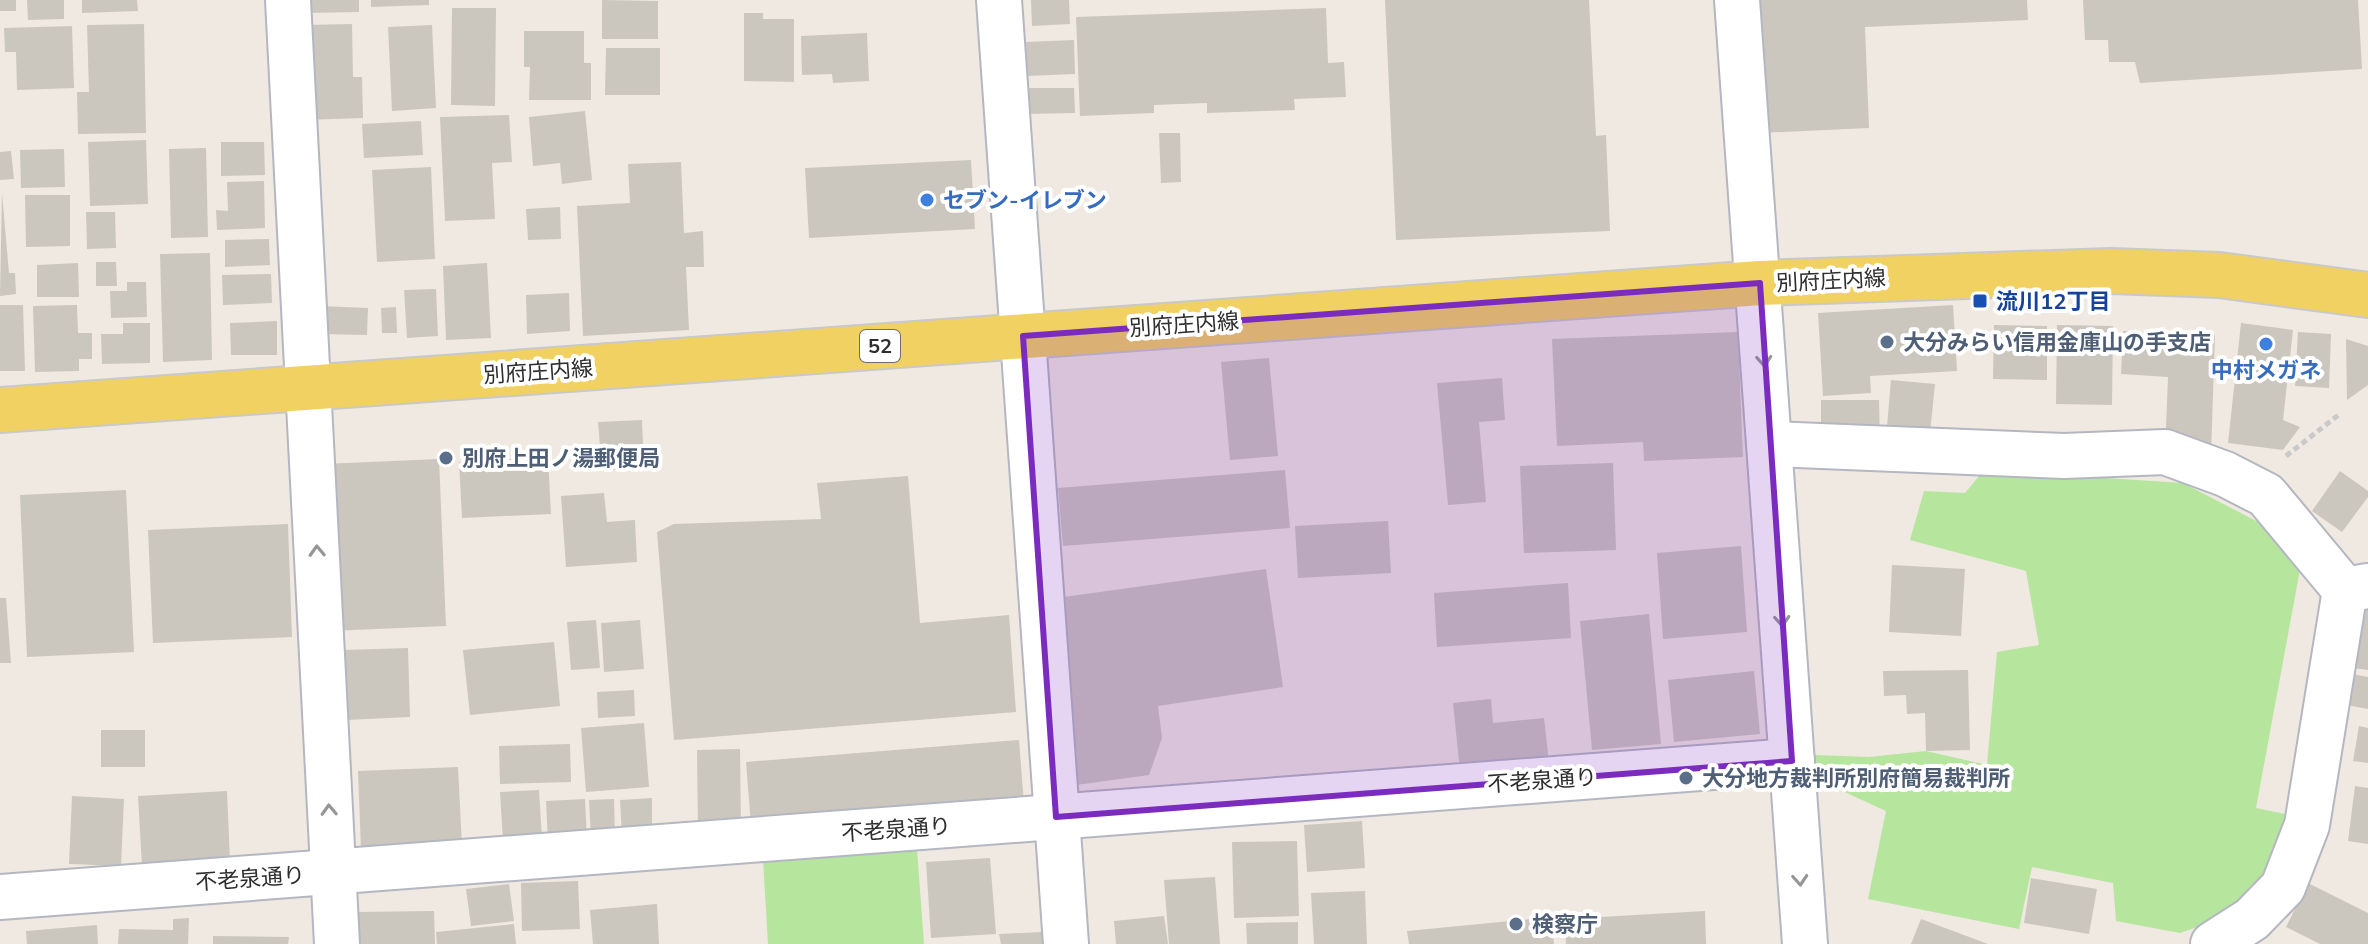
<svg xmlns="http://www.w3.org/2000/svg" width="2368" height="944" viewBox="0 0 2368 944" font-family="Mulish,'Noto Sans JP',sans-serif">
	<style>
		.green { fill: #b6e59e }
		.building { fill: #cbc7bf }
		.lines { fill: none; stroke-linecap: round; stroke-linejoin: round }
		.street-casing { stroke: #b4b7c1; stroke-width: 48 }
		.primary-casing { stroke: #c9c9c9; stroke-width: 48 }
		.path { stroke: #c9c9c9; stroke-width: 5; stroke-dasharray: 6 4; stroke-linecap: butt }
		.street { stroke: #fff; stroke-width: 44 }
		.primary { stroke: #f2d163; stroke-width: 44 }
		.oneway { stroke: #969696 }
		.marked { fill: #7b2cbf; fill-opacity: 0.2; stroke: #7b2cbf; stroke-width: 6; stroke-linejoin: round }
		.shop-dot { fill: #3f7fe0; stroke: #fff; stroke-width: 3 }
		.transit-dot { fill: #1a4fb4; stroke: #fff; stroke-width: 3 }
		.service-dot { fill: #5c6f8a; stroke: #fff; stroke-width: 3 }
		.labels { text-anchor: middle; stroke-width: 8; stroke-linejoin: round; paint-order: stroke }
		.shield { fill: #fff; stroke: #6d6d6d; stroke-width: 2 }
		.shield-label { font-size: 20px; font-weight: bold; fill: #2e2e2e }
		.shop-label { font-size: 22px; font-weight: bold; fill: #366cbe; stroke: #fff; text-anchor: start }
		.street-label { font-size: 22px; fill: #2e2e2e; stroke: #fff }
		.transit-label { font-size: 22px; font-weight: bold; fill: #164399; stroke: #fff; text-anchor: start }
		.service-label { font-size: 22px; font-weight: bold; fill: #4e5e75; stroke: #fff; text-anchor: start }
	</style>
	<rect width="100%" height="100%" fill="#efe9e1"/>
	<g class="green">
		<polygon points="1984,470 2183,483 2262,524 2301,564 2256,808 2285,814 2269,902 2180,933 2116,921 2113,883 2032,867 2019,929 1868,899 1886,811 1814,778 1815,755 1869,757 1926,751 1987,765 1997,652 2039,645 2026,571 1910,540 1924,491 1965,493"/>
		<polygon points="917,850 924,944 768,944 763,859"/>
	</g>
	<g class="building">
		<rect x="0" y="0" width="16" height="11"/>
		<polygon points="27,0 64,0 64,19 28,20"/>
		<polygon points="82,0 137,0 138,11 82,13"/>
		<polygon points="304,0 359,0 359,12 305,13"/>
		<polygon points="371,0 429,0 429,5 371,7"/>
		<polygon points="602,0 658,1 658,39 602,39"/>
		<polygon points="1031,0 1069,0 1070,24 1032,26"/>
		<polygon points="1385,0 1589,0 1596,136 1606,135 1610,231 1396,240"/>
		<polygon points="1754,0 2027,0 2028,20 1865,27 1869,128 1760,133"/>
		<polygon points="2083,0 2358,0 2362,69 2140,83 2135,62 2109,62 2108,40 2085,40"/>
		<polygon points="452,8 496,8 495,106 451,105"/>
		<polygon points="1326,8 1328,63 1344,62 1346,97 1294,99 1295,110 1207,113 1207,103 1154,105 1154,113 1080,116 1076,17"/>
		<polygon points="744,13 763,13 763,19 794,19 794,82 744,81"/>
		<polygon points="144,24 146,133 78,134 77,92 89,92 87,25"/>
		<polygon points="352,24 353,77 362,77 363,118 305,120 303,25"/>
		<polygon points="432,25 436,108 392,111 388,27"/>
		<polygon points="72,26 74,88 17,90 16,52 5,52 4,28"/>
		<polygon points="524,31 584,31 584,63 591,63 591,100 529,100 530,67 524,67"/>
		<polygon points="867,33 869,81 833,83 832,74 802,75 801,36"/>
		<polygon points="1074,40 1075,74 1027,76 1026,42"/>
		<polygon points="606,48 660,48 660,95 605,95"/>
		<polygon points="1027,88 1074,88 1075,113 1028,114"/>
		<polygon points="585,111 592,180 562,184 560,163 533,166 529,117"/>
		<polygon points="509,115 512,162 492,163 495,219 445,221 440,117"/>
		<polygon points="421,121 423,155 364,158 362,124"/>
		<polygon points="1159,133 1180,133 1181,182 1161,183"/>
		<polygon points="146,140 148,204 90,206 88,142"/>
		<polygon points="221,142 264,142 265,175 221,176"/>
		<polygon points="206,148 208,237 171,238 169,149"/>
		<polygon points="64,149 65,187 21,188 20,150"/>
		<polygon points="11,151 14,179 0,180 0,152"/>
		<polygon points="971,160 975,229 809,238 805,168"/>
		<polygon points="681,162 684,233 703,231 704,267 686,267 689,330 583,336 577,206 630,203 628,164"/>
		<polygon points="431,167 435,259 377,262 372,170"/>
		<polygon points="264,181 265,228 217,230 216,210 228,211 227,182"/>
		<polygon points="2,193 9,273 15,273 16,294 0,296"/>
		<polygon points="25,195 70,195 70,246 26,247"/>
		<polygon points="560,207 561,239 528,240 526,209"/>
		<polygon points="86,212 115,212 116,248 87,249"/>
		<polygon points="269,239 270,265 225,267 225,240"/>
		<polygon points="210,253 212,360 163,362 160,254"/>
		<polygon points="96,262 116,262 117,286 96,286"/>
		<polygon points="78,263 79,297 37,297 37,265"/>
		<polygon points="487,263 491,338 446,340 443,266"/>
		<polygon points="271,274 272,303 223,305 222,275"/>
		<polygon points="127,282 146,282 147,317 111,318 110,291 127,291"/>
		<polygon points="436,289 438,336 407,338 404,290"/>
		<polygon points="569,293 570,331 527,334 526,295"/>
		<polygon points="0,305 23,305 25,371 0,371"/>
		<polygon points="77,305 78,333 92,333 92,359 79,359 79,371 35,372 33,306"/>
		<polygon points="1953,305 1957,371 1870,376 1871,393 1823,396 1818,313"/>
		<polygon points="320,306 368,308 367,335 320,334"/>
		<polygon points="396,307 397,333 382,333 381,308"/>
		<polygon points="277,321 277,355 231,355 230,323"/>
		<polygon points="123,323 150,323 150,363 102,364 101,334 123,334"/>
		<polygon points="2241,323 2293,330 2283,420 2300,427 2283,450 2228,443"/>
		<polygon points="1994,325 2047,326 2047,380 1993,379"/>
		<polygon points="2057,325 2113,326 2112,405 2056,404"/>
		<polygon points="2123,331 2215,335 2211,454 2165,452 2168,377 2121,374"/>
		<polygon points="1738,332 1743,457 1644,461 1643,442 1557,446 1552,339"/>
		<polygon points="2298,332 2331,334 2329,388 2295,386"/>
		<polygon points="2346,339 2368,346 2368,385 2347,400"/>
		<polygon points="1269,358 1278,456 1230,460 1221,362"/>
		<polygon points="1502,378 1505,420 1479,422 1486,502 1448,505 1437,383"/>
		<polygon points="1891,380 1935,384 1929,443 1886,438"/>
		<polygon points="1821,400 1879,400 1880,442 1821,442"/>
		<polygon points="642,420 644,469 602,470 598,422"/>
		<polygon points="548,457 551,514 462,518 459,462"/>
		<polygon points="439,459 446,626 330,631 323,464"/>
		<polygon points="1613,463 1616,550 1524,553 1520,466"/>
		<polygon points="1285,470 1290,528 1063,546 1058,488"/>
		<polygon points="2340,471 2368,491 2368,497 2342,532 2312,511"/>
		<polygon points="908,476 920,623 1009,615 1016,712 674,740 657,532 674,524 821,519 817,483"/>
		<polygon points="126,490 134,652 27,657 20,495"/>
		<polygon points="604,493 607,522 635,520 637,562 566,567 561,496"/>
		<polygon points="1388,521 1391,573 1298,578 1295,526"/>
		<polygon points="288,524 292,637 153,643 148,530"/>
		<polygon points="1741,546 1747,632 1663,639 1657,553"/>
		<polygon points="1892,565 1965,569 1961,636 1889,632"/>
		<polygon points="1266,569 1283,687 1158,706 1162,738 1149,775 1069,786 1042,600"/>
		<polygon points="1568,583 1571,638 1437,647 1434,593"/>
		<polygon points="0,598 6,598 11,663 0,663"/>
		<polygon points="2368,600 2368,670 2352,668 2364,601"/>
		<polygon points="1649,614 1661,744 1592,750 1580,621"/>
		<polygon points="596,620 600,668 571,670 567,622"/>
		<polygon points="640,620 644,669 604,672 601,623"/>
		<polygon points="554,642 560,706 470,715 463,650"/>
		<polygon points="408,648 410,717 346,720 343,650"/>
		<polygon points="1968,670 1970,750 1926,751 1925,713 1907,714 1906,695 1884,696 1883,671"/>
		<polygon points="1754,671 1760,734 1674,742 1668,680"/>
		<polygon points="2347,673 2368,677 2368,709 2341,704"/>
		<polygon points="634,690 635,716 598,718 597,692"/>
		<polygon points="1491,699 1493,723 1544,718 1549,762 1460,771 1453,703"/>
		<polygon points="644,723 649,787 586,792 581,728"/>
		<polygon points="2359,726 2368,728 2368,763 2353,761"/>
		<rect x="101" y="730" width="44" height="37"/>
		<polygon points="1019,740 1024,804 751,826 746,762"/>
		<polygon points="570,744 571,782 500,784 499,746"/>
		<polygon points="740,749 741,828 698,829 697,750"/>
		<polygon points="458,767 462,846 361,850 358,771"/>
		<polygon points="2355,786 2368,788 2368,844 2348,841"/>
		<polygon points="539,790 542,839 503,841 500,792"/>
		<polygon points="227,791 230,861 142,866 138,796"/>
		<polygon points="72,796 124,799 121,866 69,864"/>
		<polygon points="652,798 652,835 622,836 620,800"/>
		<polygon points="585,799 587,841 548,842 546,801"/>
		<polygon points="614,799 615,836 591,837 589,800"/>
		<polygon points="1362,821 1365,868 1307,872 1304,825"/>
		<polygon points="1297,841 1299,916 1234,918 1232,842"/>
		<polygon points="990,858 996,934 931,938 926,862"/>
		<polygon points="1215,877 1220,944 1169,944 1164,880"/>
		<polygon points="2031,878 2097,889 2089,934 2024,923"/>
		<polygon points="578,881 580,929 522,931 521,883"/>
		<polygon points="2308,883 2368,913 2368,944 2320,944 2286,927"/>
		<polygon points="509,884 514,921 471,926 466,889"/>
		<polygon points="1365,891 1367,944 1314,944 1311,893"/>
		<polygon points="657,904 659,944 593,944 590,910"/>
		<polygon points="434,911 435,944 357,944 357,912"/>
		<polygon points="1705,911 1706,944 1566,944 1565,919"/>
		<polygon points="1164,916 1168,944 1116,944 1114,921"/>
		<polygon points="1552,917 1554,944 1409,944 1407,931"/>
		<polygon points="189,918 188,944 118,944 119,929 173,930 173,919"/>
		<polygon points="1921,919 1988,944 1911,944"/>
		<polygon points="1298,922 1298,944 1247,944 1246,923"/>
		<polygon points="514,924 516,944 437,944 436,932"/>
		<polygon points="97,925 98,944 27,944 26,931"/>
		<polygon points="1042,932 1043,944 1001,944 999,934"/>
		<polygon points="213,936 289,937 288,944 213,944"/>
	</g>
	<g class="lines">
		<defs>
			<g id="street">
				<polyline points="288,0 337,944"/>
				<polyline points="999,0 1066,944"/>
				<polyline points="1737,0 1805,944"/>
				<polyline points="1770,444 2064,456 2165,452 2225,474 2266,495 2345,590"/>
				<polyline points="0,897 1792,761"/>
				<polyline points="2213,944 2252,919 2283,887 2307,825 2345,590 2368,586"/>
			</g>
			<polyline id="primary" points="0,410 1760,283 2111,271 2219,275 2368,295"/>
		</defs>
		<use href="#street" class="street-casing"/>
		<use href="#primary" class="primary-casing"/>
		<polyline class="path" points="2286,456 2341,413"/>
		<use href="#street" class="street"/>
		<use href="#primary" class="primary"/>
	</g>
	<defs><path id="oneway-chevron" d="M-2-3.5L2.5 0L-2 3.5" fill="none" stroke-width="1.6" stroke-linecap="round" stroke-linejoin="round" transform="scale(2)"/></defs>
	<g class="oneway">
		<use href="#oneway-chevron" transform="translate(1764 361) rotate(86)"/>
		<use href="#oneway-chevron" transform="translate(317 551) rotate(-92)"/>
		<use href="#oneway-chevron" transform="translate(1782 621) rotate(86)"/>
		<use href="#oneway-chevron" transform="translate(329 810) rotate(-92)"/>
		<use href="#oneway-chevron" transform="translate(1800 880) rotate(86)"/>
	</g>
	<path class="marked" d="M 1760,283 L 1792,761 L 1056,817 L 1023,336 Z"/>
	<g class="shop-dot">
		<circle cx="927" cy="200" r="8"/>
		<circle cx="2266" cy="344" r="8"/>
	</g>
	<rect class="transit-dot" x="1972" y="293" width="16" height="16" rx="4"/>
	<g class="service-dot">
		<circle cx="1887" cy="342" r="8"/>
		<circle cx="446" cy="458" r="8"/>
		<circle cx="1686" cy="778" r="8"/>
		<circle cx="1516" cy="924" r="8"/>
	</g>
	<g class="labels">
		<rect class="shield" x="860" y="330" width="40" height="32" rx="6"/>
		<g class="shield-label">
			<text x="880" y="353">52</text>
		</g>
		<g class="shop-label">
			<text x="943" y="208">セブン-イレブン</text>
			<text x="2266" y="378" text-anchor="middle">中村メガネ</text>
		</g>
		<g class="street-label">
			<text transform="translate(1831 280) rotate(-3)" y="8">別府庄内線</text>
			<text transform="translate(1184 324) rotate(-4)" y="8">別府庄内線</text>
			<text transform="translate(538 371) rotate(-4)" y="8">別府庄内線</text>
			<text transform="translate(1542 780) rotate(-4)" y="8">不老泉通り</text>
			<text transform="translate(896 829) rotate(-4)" y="8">不老泉通り</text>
			<text transform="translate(250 878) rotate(-4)" y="8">不老泉通り</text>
		</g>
		<g class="transit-label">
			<text x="1996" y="309">流川12丁目</text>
		</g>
		<g class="service-label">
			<text x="1903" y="350">大分みらい信用金庫山の手支店</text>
			<text x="462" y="466">別府上田ノ湯郵便局</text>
			<text x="1702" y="786">大分地方裁判所別府簡易裁判所</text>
			<text x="1532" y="932">検察庁</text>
		</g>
	</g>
</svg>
